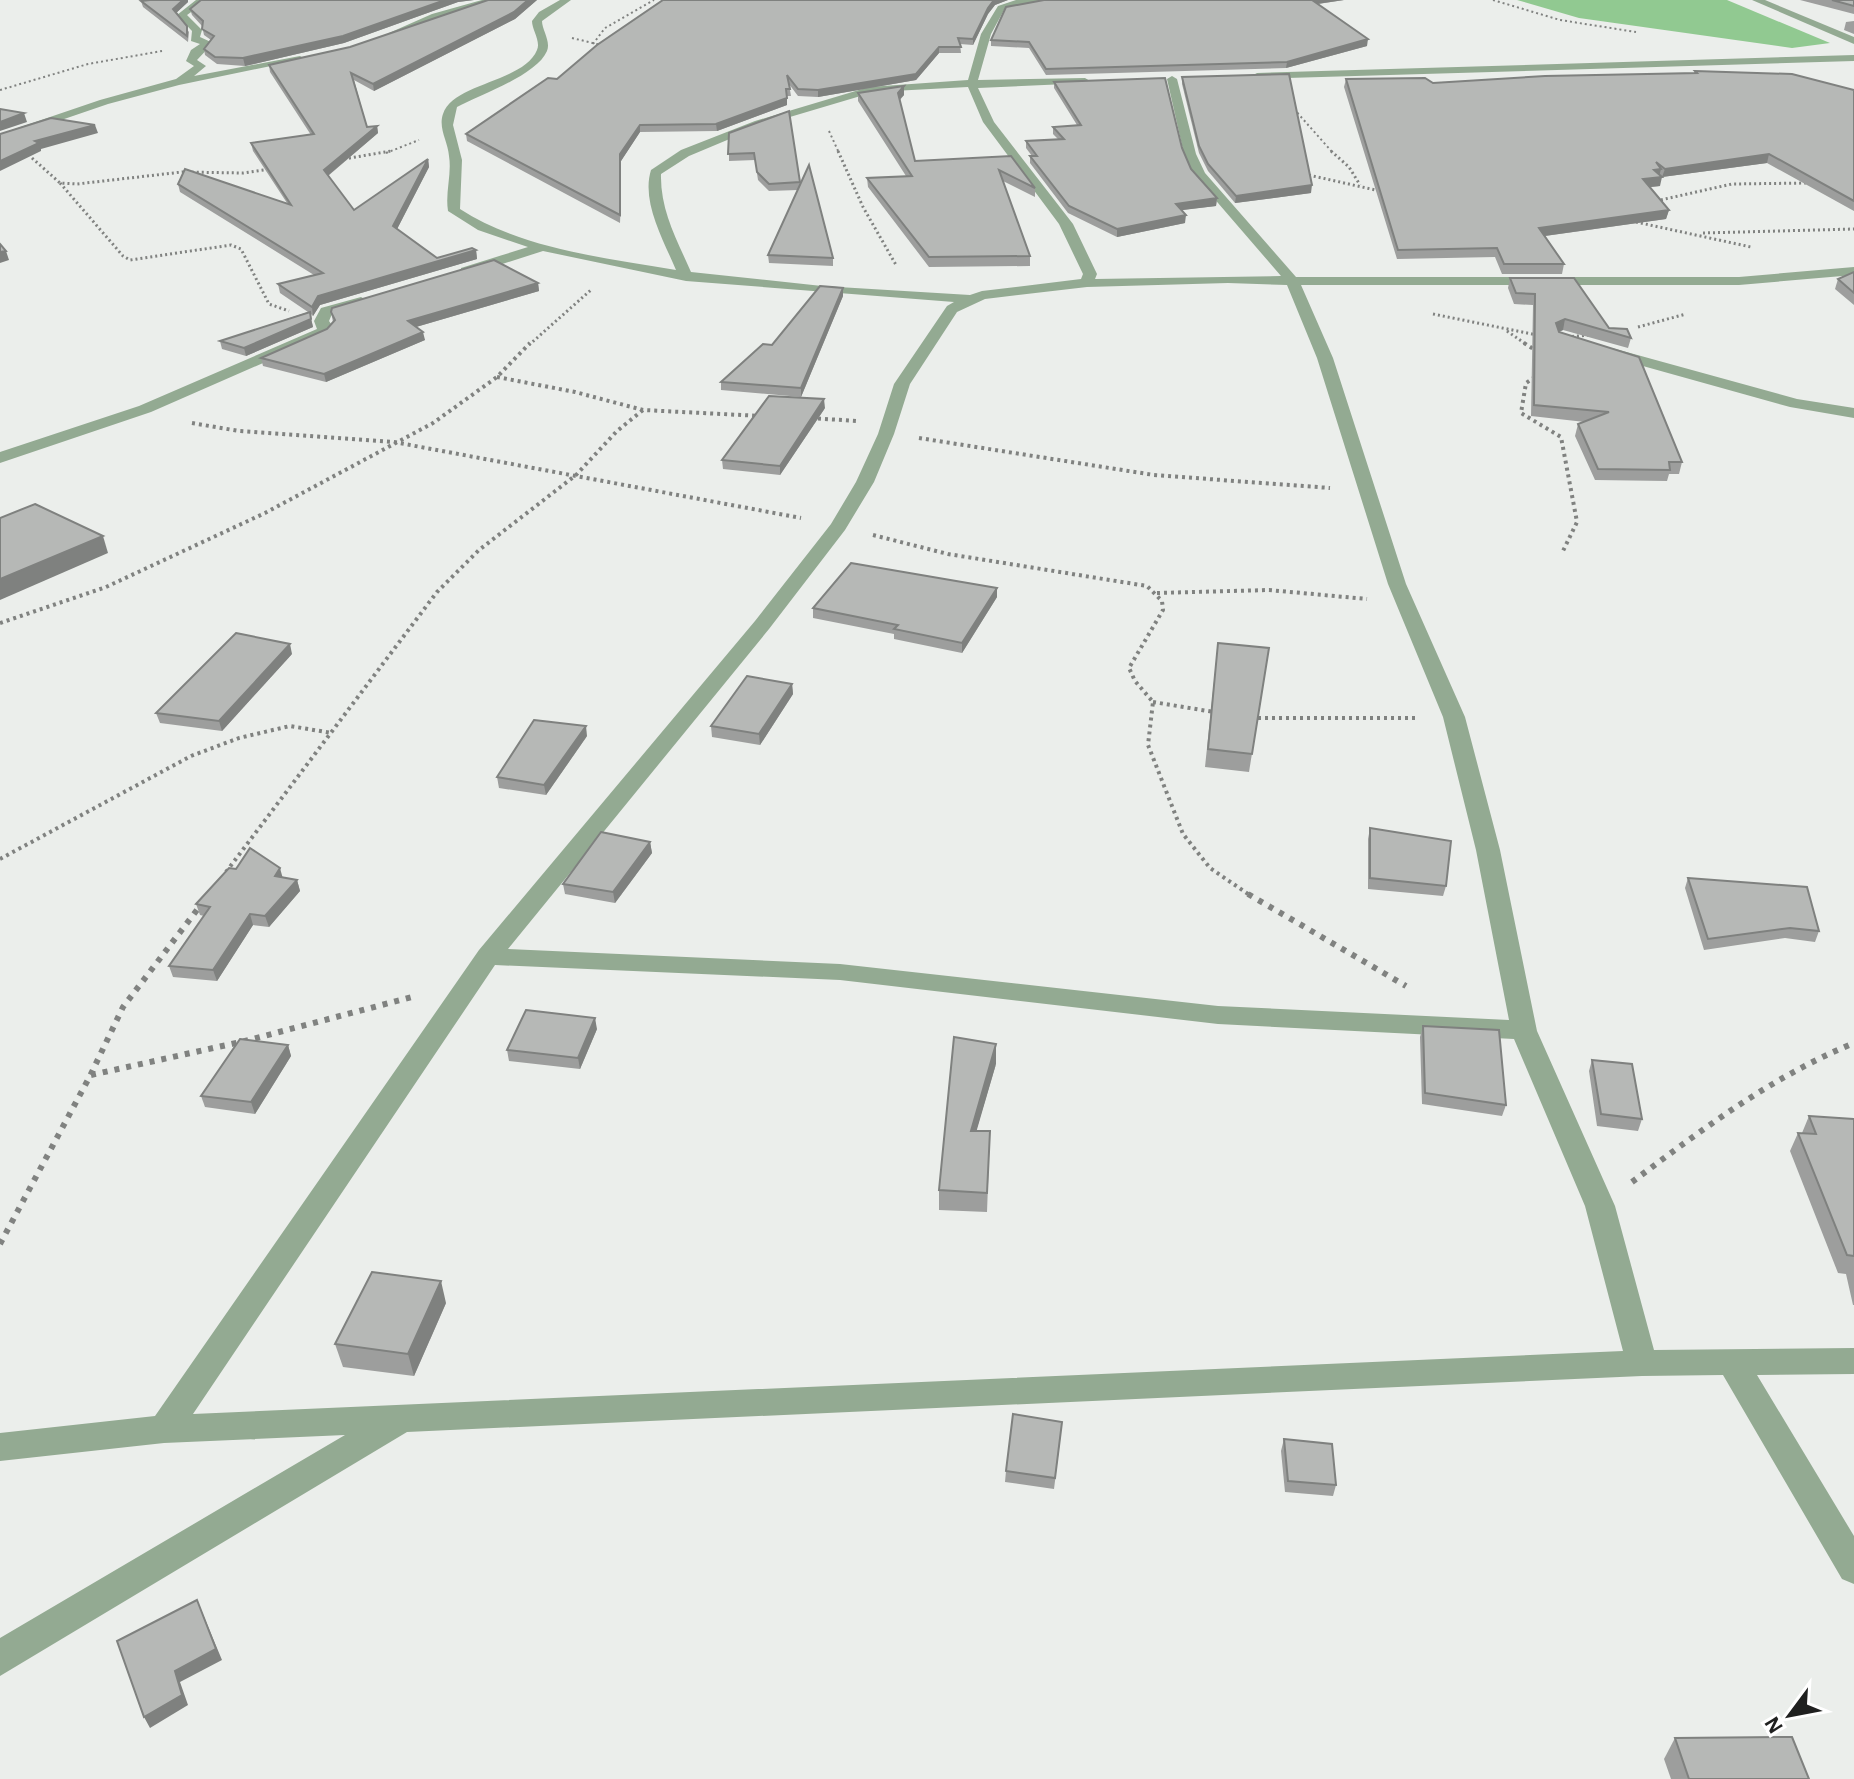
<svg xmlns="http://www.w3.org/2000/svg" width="1854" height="1779" viewBox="0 0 1854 1779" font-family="'Alegreya Sans',sans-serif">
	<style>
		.forest { fill: #91c991 }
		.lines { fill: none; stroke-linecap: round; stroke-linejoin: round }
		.path-far3 { stroke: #808280; stroke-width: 2; stroke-dasharray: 2 3; stroke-linecap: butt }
		.path-far2 { stroke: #808280; stroke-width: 3; stroke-dasharray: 2 3; stroke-linecap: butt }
		.path-far1 { stroke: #808280; stroke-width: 4; stroke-dasharray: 3 4; stroke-linecap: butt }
		.path { stroke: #808280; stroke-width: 6; stroke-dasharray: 5 7; stroke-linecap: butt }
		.street { fill: #93aa92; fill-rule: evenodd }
		.wall { fill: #9d9e9d }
		.shaded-wall { fill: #7f817f }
		.building { fill: #b6b8b6; stroke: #7f817f; stroke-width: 2 }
	</style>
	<rect width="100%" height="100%" fill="#ebeeeb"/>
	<polygon class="forest" points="1517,0 1727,0 1830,43 1792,48 1579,18"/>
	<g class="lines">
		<g class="path-far3">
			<polyline points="1493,0 1560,20 1636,32"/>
			<polyline points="572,38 601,45"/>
			<polyline points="593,44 605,28 654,0"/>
			<polyline points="0,90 88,64 162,51"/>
			<polyline points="1294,109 1333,153"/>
			<polyline points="829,131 839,153"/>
			<polyline points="386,153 419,140"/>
		</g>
		<g class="path-far2">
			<polyline points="838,151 863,207 896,265"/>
			<polyline points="1331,151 1349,167 1360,185"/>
			<polyline points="32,158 60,183 77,184 182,172 243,173 271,169"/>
			<polyline points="344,159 391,151"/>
			<polyline points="1304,174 1380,191"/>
			<polyline points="60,183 123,256 130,260 231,245 241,249 269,304 289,311"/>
			<polyline points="1656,201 1732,184 1809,183"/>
			<polyline points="1636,222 1751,247"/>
			<polyline points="1703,233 1854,229"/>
			<polyline points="1433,314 1537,335"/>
			<polyline points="1638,327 1686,314"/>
			<polyline points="1507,331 1527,345"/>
			<polyline points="1567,337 1589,335"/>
			<polyline points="529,345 592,289"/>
		</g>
		<g class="path-far1">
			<polyline points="1524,343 1535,350"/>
			<polyline points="497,377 575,392 643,410 761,416"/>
			<polyline points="1535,377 1526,383 1521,413 1561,437 1577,522 1563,551"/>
			<polyline points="811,418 856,421"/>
			<polyline points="192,423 239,431 394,442 801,518"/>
			<polyline points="919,438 1154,475 1330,488"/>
			<polyline points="873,535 948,554 1147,586 1162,601 1163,610 1129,668 1135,681 1153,702 1148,745 1183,834 1210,868 1251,896"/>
			<polyline points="1157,593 1269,590 1367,599"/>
			<polyline points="0,623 106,587 265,513 433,423 497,377 530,343"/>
			<polyline points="1153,702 1214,712"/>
			<polyline points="1251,718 1417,718"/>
			<polyline points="0,859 191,756 239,738 290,726 332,733"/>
			<polyline points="226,872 437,592 479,550 576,475 617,431 643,410"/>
		</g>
		<g class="path">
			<polyline points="1248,894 1406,986"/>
			<polyline points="91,1075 245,1041 412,997"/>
			<path d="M 1632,1182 C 1703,1129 1771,1077 1854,1043"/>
			<polyline points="0,1244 90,1076 123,1007 200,906"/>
		</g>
		<g class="street">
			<polygon points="196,0 208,0 187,15 202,30 200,37 213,43 197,60 206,66 194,76 300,56 305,59 179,85 108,104 0,141 0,134 100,100 176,79 194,66 186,61 191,50 200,44 191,41 192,31 177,15"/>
			<polygon points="482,0 498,0 438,18 398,35 389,33 432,14"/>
			<path d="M 560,0 L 571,0 L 542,21 C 542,30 551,41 547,51 C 537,75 480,95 457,107 L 453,125 L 462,160 L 460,209 C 522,249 605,258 676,270 C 664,241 641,202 651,170 L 681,150 L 755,121 L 869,87 L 968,80 L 981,34 L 998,6 L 1016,0 L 1060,0 L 1004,10 L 991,34 L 978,80 L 1085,78 L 1090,81 L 1089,83 L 978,88 L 994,122 L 1073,224 L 1097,274 L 1095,279 L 1281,276 L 1193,174 L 1184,154 L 1167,79 L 1172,76 L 1177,79 L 1196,154 L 1205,173 L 1296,277 L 1739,277 L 1854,267 L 1854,275 L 1739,285 L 1301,285 L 1333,358 L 1406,584 L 1465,717 L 1500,850 L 1537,1031 L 1615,1206 L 1654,1350 L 1854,1348 L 1854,1374 L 1757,1375 L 1854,1536 L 1854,1584 L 1842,1579 L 1723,1375 L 1642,1376 L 407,1432 L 0,1676 L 0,1638 L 345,1435 L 164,1443 L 0,1461 L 0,1433 L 155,1416 L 479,950 L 755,621 L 831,524 L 856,482 L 878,434 L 894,384 L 947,306 L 954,302 L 686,281 L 543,251 L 471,274 L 461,274 L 461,268 L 528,247 L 478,230 L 448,211 C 445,192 452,174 449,156 C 448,142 438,128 443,114 C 453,83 524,82 537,50 C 541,41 532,30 532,21 L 539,12 ZM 968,87 L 983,122 L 1059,224 L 1083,274 L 1081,279 L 982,291 L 970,295 L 822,286 L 691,272 C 677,240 660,210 661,174 L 689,156 L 763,125 L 874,92 ZM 1228,283 L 1287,285 L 1317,358 L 1388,584 L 1443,717 L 1476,850 L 1509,1020 L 1218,1006 L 840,964 L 508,949 L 769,629 L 845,530 L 874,482 L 894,434 L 910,384 L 957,312 L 985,299 L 1087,287 ZM 495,965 L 840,980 L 1218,1024 L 1514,1039 L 1585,1206 L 1623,1351 L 193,1414 Z"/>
			<polygon points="1752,0 1765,0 1854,37 1854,44"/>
			<polygon points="1854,55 1854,61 1257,79 1252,76 1257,73"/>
			<polygon points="361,297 368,301 366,304 332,314 329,321 334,328 327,335 151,412 0,463 0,452 139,406 317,329 314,321 321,308"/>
			<polygon points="1612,348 1797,399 1854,408 1854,418 1790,407 1607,356 1604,353"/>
		</g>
	</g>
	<g class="wall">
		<polygon points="150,0 188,0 188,2 176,13 189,32 188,42 143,7 141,1"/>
		<polygon points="201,0 474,0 458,2 344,43 245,66 217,64 205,55 204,49 211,40 204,35 202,26 192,15 190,9"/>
		<polygon points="488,0 537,0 515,19 374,91 354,80 367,127 377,126 378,133 328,176 354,210 428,159 429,167 397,229 437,258 476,250 477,259 320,305 313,316 310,313 313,327 246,356 222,349 220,341 308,312 280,293 278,284 314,275 180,192 178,184 287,203 253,151 251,143 311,135 270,72 269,65 350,47"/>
		<polygon points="663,0 1008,0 995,5 988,14 973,45 960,44 961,53 939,53 916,80 818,97 798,96 789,84 791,96 787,96 787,105 717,131 640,132 621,161 620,223 467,141 466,134 557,79"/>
		<polygon points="1044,0 1344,0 1318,4 1367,46 1286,68 1046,75 1029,48 991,46 991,40"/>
		<polygon points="1800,0 1854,0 1854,14"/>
		<polygon points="1854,21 1854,34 1844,30 1846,22"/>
		<polygon points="1695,71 1854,90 1854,211 1767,163 1662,177 1659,175 1660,186 1650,187 1669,210 1666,219 1545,236 1564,264 1562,274 1502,274 1495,257 1397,259 1344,87 1346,79 1433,83 1694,73"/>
		<polygon points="1182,77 1311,193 1235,203 1208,171 1199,153 1182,84"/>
		<polygon points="1054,82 1182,148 1191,169 1217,198 1216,206 1181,210 1185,223 1117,237 1068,213 1030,163 1030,156 1032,156 1026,148 1026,141 1058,139 1053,134 1053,127 1077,125 1054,88"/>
		<polygon points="904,86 904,95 900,100 915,161 1011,156 1035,188 1035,197 1003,181 1030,256 1030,266 929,267 868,187 867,178 906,176 858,101 858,93"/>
		<polygon points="729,133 800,182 833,258 833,266 769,263 768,255 798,190 769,191 758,180 755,160 729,161"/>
		<polygon points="1854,272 1854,305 1835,289 1838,279"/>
		<polygon points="1510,278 1609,328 1631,338 1628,348 1563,330 1559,332 1682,462 1679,474 1669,474 1667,481 1595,480 1575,436 1578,424 1585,422 1531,416 1533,305 1514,304 1508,288"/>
		<polygon points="538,283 539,291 416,327 425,340 326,382 263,366 261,358 327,329 333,322 331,312"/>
		<polygon points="843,288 843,296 801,397 721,390 721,382 772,345"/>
		<polygon points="825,408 780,475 723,469 722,460"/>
		<polygon points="997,588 997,597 962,653 894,639 894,634 813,618 813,608"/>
		<polygon points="1218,643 1269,648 1249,772 1205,767"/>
		<polygon points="292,654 222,731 160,723 156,713"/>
		<polygon points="792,684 793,694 760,745 712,737 711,726"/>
		<polygon points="587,736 546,795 499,788 497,777"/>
		<polygon points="1370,828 1446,886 1443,896 1368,889 1368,839"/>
		<polygon points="650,842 652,853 615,903 565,894 563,884"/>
		<polygon points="283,878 297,880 300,891 269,927 253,925 217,981 173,977 169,966 204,916 200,915 196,904"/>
		<polygon points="1688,878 1819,931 1815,942 1785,938 1704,950 1685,888"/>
		<polygon points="1423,1026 1506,1105 1502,1116 1422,1104 1420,1037"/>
		<polygon points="597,1029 580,1069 509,1061 507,1050"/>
		<polygon points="288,1045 291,1056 255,1114 205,1107 201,1096"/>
		<polygon points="1592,1060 1642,1119 1638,1131 1597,1126 1589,1071"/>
		<polygon points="996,1064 976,1131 990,1131 987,1212 939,1210 939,1190"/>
		<polygon points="1809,1116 1854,1119 1854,1305 1853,1305 1846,1274 1838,1273 1790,1151 1798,1133 1802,1133"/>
		<polygon points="446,1303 414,1376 343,1367 335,1344"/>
		<polygon points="1061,1433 1054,1489 1005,1482 1006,1471"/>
		<polygon points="1284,1439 1336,1485 1333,1496 1285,1492 1281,1451"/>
		<polygon points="1675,1738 1809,1779 1671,1779 1664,1759"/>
	</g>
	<g class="shaded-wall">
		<polygon points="183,0 188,0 188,2 174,15 173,9"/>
		<polygon points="445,0 474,0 458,2 344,43 245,66 243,58"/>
		<polygon points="528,0 537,0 515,19 374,91 373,84"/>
		<polygon points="994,0 1008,0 995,5 988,14 973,45 973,39 988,8"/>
		<polygon points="1311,0 1344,0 1310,5"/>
		<polygon points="1368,39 1367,46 1286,68 1287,62"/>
		<polygon points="939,47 939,53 916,80 818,97 818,90"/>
		<polygon points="904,86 904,95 898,101 898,93"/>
		<polygon points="787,98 787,105 717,131 716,124"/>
		<polygon points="24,113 27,122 0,131 0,122"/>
		<polygon points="95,125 98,133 41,149 41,151 0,171 0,161 35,141"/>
		<polygon points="640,125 640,132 621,161 620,223 620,154"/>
		<polygon points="377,126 378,133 325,178 324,170"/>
		<polygon points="1769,154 1767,163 1662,177 1665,169"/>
		<polygon points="428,159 429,167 394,235 393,226"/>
		<polygon points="1661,169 1659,177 1662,177 1660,186 1641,188 1643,179 1654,170"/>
		<polygon points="1312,185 1311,193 1235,203 1236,196"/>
		<polygon points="1217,198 1216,206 1175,211 1176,204"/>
		<polygon points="1669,210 1666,219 1537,237 1539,228"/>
		<polygon points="1186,215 1185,223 1117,237 1117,229"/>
		<polygon points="476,250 477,259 320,305 313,316 312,307 318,296"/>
		<polygon points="6,251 9,260 0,263 0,252"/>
		<polygon points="538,283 539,291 409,329 408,321"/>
		<polygon points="843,288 843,296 801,397 801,388"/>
		<polygon points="311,319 313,327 246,356 244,348"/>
		<polygon points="1565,319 1563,330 1554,334 1556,323"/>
		<polygon points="423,332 425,340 326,382 324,374"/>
		<polygon points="824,399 825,408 780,475 780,466"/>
		<polygon points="103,536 108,553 0,600 0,579"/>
		<polygon points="997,588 997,597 962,653 962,643"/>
		<polygon points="290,644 292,654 222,731 219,721"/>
		<polygon points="792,684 793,694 760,745 759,734"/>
		<polygon points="586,726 587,736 546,795 544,785"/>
		<polygon points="650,842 652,853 615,903 613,892"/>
		<polygon points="280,868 283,879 275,876"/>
		<polygon points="297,880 300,891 269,927 265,916"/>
		<polygon points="250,914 253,925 217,981 213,970"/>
		<polygon points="595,1018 597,1029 580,1069 578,1058"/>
		<polygon points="996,1044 996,1064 971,1150 971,1131"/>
		<polygon points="288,1045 291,1056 255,1114 251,1102"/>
		<polygon points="441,1281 446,1303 414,1376 408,1354"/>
		<polygon points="197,1600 222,1660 180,1682 188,1705 150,1728 144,1717 175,1671"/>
	</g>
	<g class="building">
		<polygon points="150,0 183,0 173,9 187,26 187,36 141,1"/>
		<polygon points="201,0 445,0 343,36 243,58 215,57 204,49 214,36 202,29 203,21 190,9"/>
		<polygon points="488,0 528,0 514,12 373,84 351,73 367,127 377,126 324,170 354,210 428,159 393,226 437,258 472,248 476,250 318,296 312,307 278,284 323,273 178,184 185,169 291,205 251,143 314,134 269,65 350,47"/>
		<polygon points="663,0 994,0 988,8 973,39 958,38 961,47 939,47 916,74 818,90 798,89 787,75 790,89 786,89 787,98 716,124 640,125 620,154 620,215 466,134 548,78 557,79 597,45"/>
		<polygon points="1044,0 1312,0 1368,39 1287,62 1046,69 1029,42 991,40 1006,7"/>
		<polygon points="1832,0 1854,0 1854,6"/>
		<polygon points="1695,71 1792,74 1854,90 1854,201 1769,154 1665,169 1656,162 1661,169 1654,170 1662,177 1643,179 1669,210 1539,228 1564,264 1504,264 1497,248 1398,250 1346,79 1425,78 1433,83 1545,76 1697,73"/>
		<polygon points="1289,74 1312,185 1236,196 1208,164 1199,146 1182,77"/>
		<polygon points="1165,78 1182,148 1191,169 1217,198 1176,204 1186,215 1117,229 1069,206 1030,156 1037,156 1026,141 1064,139 1053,127 1081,125 1054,82"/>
		<polygon points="904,86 898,93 915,161 1011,156 1035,188 999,170 1030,256 929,257 867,178 912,176 858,93"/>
		<polygon points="0,109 24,113 0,122"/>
		<polygon points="789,111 800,182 769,184 757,172 754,153 728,154 729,133"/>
		<polygon points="51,118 95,125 35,141 39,143 0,161 0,134"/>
		<polygon points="809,165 833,258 768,255"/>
		<polygon points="0,244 6,251 0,252"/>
		<polygon points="494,260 538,283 408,321 423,332 324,374 261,358 327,329 335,320 331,312 332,308"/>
		<polygon points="1854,272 1854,293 1838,279"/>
		<polygon points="1510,278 1574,278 1609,328 1627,329 1631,338 1565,319 1556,323 1559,332 1639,357 1682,462 1669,462 1670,470 1598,469 1578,424 1609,412 1534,405 1535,294 1516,293"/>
		<polygon points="820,286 843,288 801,388 721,382 763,344 772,345"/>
		<polygon points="310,312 311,319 244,348 220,341"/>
		<polygon points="769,396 824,399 780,466 722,460"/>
		<polygon points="35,504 103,536 0,579 0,518"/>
		<polygon points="851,563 997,588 962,643 894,629 898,625 813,608"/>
		<polygon points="236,633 290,644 219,721 156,713"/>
		<polygon points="1218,643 1269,648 1252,754 1208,749"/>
		<polygon points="747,676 792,684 759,734 711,726"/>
		<polygon points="534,720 586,726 544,785 497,777"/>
		<polygon points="1370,828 1451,841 1446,886 1370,878"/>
		<polygon points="601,832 650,842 613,892 563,884"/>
		<polygon points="250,848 280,868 275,876 297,880 265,916 250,914 213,970 169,966 210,907 196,904 229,868 236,869"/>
		<polygon points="1688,878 1807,887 1819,931 1790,928 1708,939"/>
		<polygon points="526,1010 595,1018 578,1058 507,1050"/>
		<polygon points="1423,1026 1499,1030 1506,1105 1425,1093"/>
		<polygon points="954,1037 996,1044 971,1131 990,1131 987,1193 939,1190"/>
		<polygon points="240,1039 288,1045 251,1102 201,1096"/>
		<polygon points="1592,1060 1632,1064 1642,1119 1601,1114"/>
		<polygon points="1809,1116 1854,1119 1854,1256 1847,1255 1798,1133 1816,1134"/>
		<polygon points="372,1272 441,1281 408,1354 335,1344"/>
		<polygon points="1013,1414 1062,1422 1055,1478 1006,1471"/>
		<polygon points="1284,1439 1332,1444 1336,1485 1288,1481"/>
		<polygon points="197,1600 216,1649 175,1671 182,1695 144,1717 117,1641"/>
		<polygon points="1792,1737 1809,1779 1689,1779 1675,1738"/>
	</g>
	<g transform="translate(1790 1715) rotate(238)" stroke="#ffffff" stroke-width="6" paint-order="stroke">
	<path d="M0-6L14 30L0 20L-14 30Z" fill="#1f201f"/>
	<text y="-12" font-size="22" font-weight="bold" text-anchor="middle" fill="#1f201f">N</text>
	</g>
</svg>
